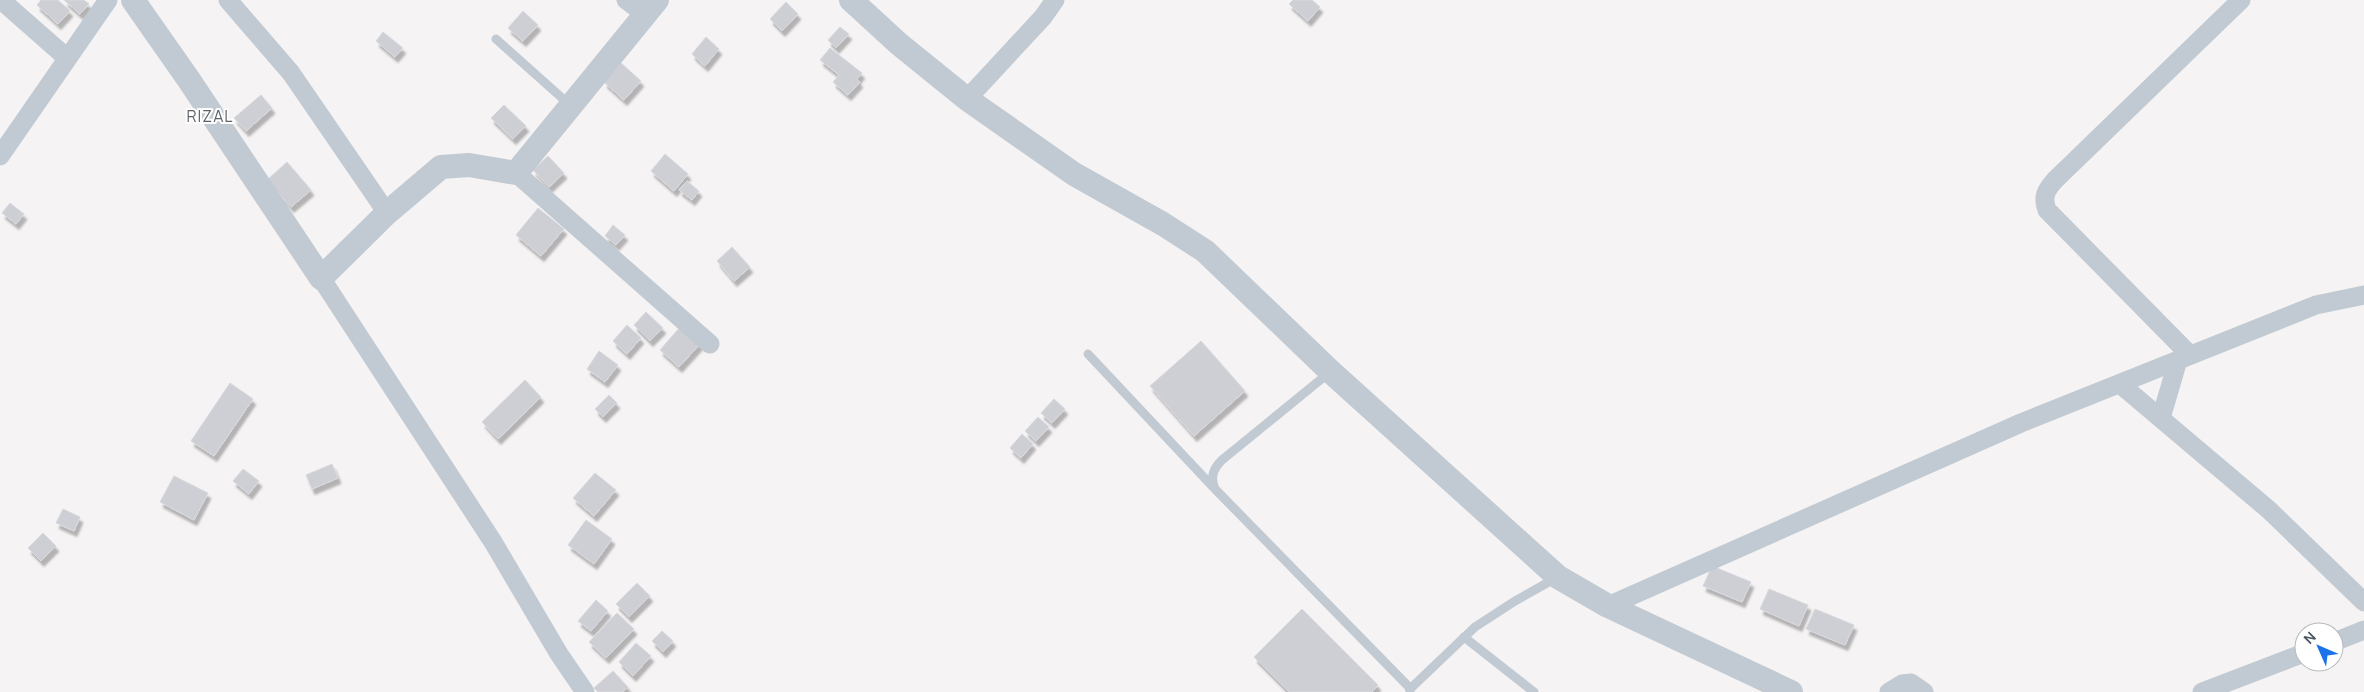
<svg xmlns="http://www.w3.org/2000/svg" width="2364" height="692" viewBox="0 0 2364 692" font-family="Manrope,sans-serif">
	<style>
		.building { fill: #cdcfd5; stroke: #d7d9de; filter: url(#shadow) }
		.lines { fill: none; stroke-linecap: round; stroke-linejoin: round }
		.service { stroke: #c1cad2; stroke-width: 9 }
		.minor { stroke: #c1cad2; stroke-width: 19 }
		.tertiary { stroke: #c1cad2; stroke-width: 24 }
		.labels { text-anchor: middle; stroke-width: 4; stroke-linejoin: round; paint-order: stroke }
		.quarter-label { font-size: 16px; letter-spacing: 1px; fill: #5f6368; stroke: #fff }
	</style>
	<defs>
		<filter id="shadow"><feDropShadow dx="3" dy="5.5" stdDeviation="1" flood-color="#0004"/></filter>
	</defs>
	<rect width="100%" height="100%" fill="#f5f3f3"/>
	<g class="building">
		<polygon points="41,0 58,0 70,11 58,24 37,5"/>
		<polygon points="64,0 84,0 89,4 80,14"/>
		<polygon points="1293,0 1312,0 1320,7 1308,21 1289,4"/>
		<polygon points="786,2 798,14 782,31 770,19"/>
		<polygon points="523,11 538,25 523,41 508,28"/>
		<polygon points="840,27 849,34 836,48 828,40"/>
		<polygon points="383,32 403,48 395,57 376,41"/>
		<polygon points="706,37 719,49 705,66 692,54"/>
		<polygon points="830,48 862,73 857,79 860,82 848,95 833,82 839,75 820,60"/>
		<polygon points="621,63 641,81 624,100 604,82"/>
		<polygon points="261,95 272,108 246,131 234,118"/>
		<polygon points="504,105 526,126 513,139 491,118"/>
		<polygon points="665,154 688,174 674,191 651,171"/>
		<polygon points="548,156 564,173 549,187 533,170"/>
		<polygon points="287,162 311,190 291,207 267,180"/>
		<polygon points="687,181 699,191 692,200 679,190"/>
		<polygon points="10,203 24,214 16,224 2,213"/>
		<polygon points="538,208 564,229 541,256 516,235"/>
		<polygon points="613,225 625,235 616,245 605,236"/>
		<polygon points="732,247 750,267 734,281 717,261"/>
		<polygon points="646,312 663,328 650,341 634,325"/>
		<polygon points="627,325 641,338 627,354 613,341"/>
		<polygon points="681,326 700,344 679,367 660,350"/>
		<polygon points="1201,341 1245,391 1194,436 1150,386"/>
		<polygon points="599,351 618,365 605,382 587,369"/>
		<polygon points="525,380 541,397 498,439 482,422"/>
		<polygon points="230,383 253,399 214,456 191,441"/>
		<polygon points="609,395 617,403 603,417 595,409"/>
		<polygon points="1054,399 1065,409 1052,423 1041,413"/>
		<polygon points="1038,417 1049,427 1036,441 1025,431"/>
		<polygon points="1022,434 1033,444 1021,458 1010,448"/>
		<polygon points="332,464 338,478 312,489 306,475"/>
		<polygon points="243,469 259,481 249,494 233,481"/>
		<polygon points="595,473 616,490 594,516 573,498"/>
		<polygon points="174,476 208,493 194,520 160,502"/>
		<polygon points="63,509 80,517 74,531 56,523"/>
		<polygon points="586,520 612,539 594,564 568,545"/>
		<polygon points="43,533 56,546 41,561 28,548"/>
		<polygon points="1712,566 1751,582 1742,602 1703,586"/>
		<polygon points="637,583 650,596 629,617 616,604"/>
		<polygon points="1769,589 1808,605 1799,626 1760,609"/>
		<polygon points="596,600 608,611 591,631 578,621"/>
		<polygon points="1302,609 1378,685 1372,692 1289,692 1254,657"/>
		<polygon points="1815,609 1854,625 1845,645 1806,629"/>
		<polygon points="617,613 634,629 606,658 589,642"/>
		<polygon points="662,631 673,641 663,652 652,641"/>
		<polygon points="636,643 651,656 633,676 619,662"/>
		<polygon points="613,671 628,687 623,692 598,692 594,688"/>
	</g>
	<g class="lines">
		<g class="service">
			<polyline points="496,39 571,106"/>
			<polyline points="1088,354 1213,487"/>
			<path d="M 1330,372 L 1222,460 C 1213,469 1210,477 1215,489 L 1409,687 L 1410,692"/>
			<polyline points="1464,637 1534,692"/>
			<polyline points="1410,689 1475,627 1515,601 1556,578"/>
		</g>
		<g class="minor">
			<polyline points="1,0 67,58"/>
			<polyline points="228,0 291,73 387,213"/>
			<polyline points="626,0 646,15"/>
			<polyline points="967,99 1043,17 1055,0"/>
			<polyline points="0,156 108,0"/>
			<polyline points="516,173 710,344"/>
			<polyline points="321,278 493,542 559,654 585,692"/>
			<path d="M 2190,355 L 2047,210 C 2042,197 2046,190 2055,180 L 2241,0"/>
			<polyline points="2120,384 2269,510 2364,602"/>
			<polyline points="2161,418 2178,360"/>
			<polyline points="1608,606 2021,423 2316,305 2364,295"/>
			<polyline points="2334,642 2364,630"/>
			<polyline points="1889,692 1902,684 1911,683 1924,692"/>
			<polyline points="2202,692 2304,653"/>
		</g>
		<g class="tertiary">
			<polyline points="133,0 189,80 321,278 387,213 441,167 469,165 516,173 657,0"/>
			<polyline points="851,0 899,44 967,99 1074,174 1163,224 1205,251 1330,371 1558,577 1608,606 1791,692"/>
		</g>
	</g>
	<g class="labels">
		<g class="quarter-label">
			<text x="210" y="122">RIZAL</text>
		</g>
	</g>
	<g transform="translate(2319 647) rotate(315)"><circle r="24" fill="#ffffff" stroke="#b7bbc0"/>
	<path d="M0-4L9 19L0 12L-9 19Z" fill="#1a73e8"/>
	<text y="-8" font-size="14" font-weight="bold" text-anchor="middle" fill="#4a5661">N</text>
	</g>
</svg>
